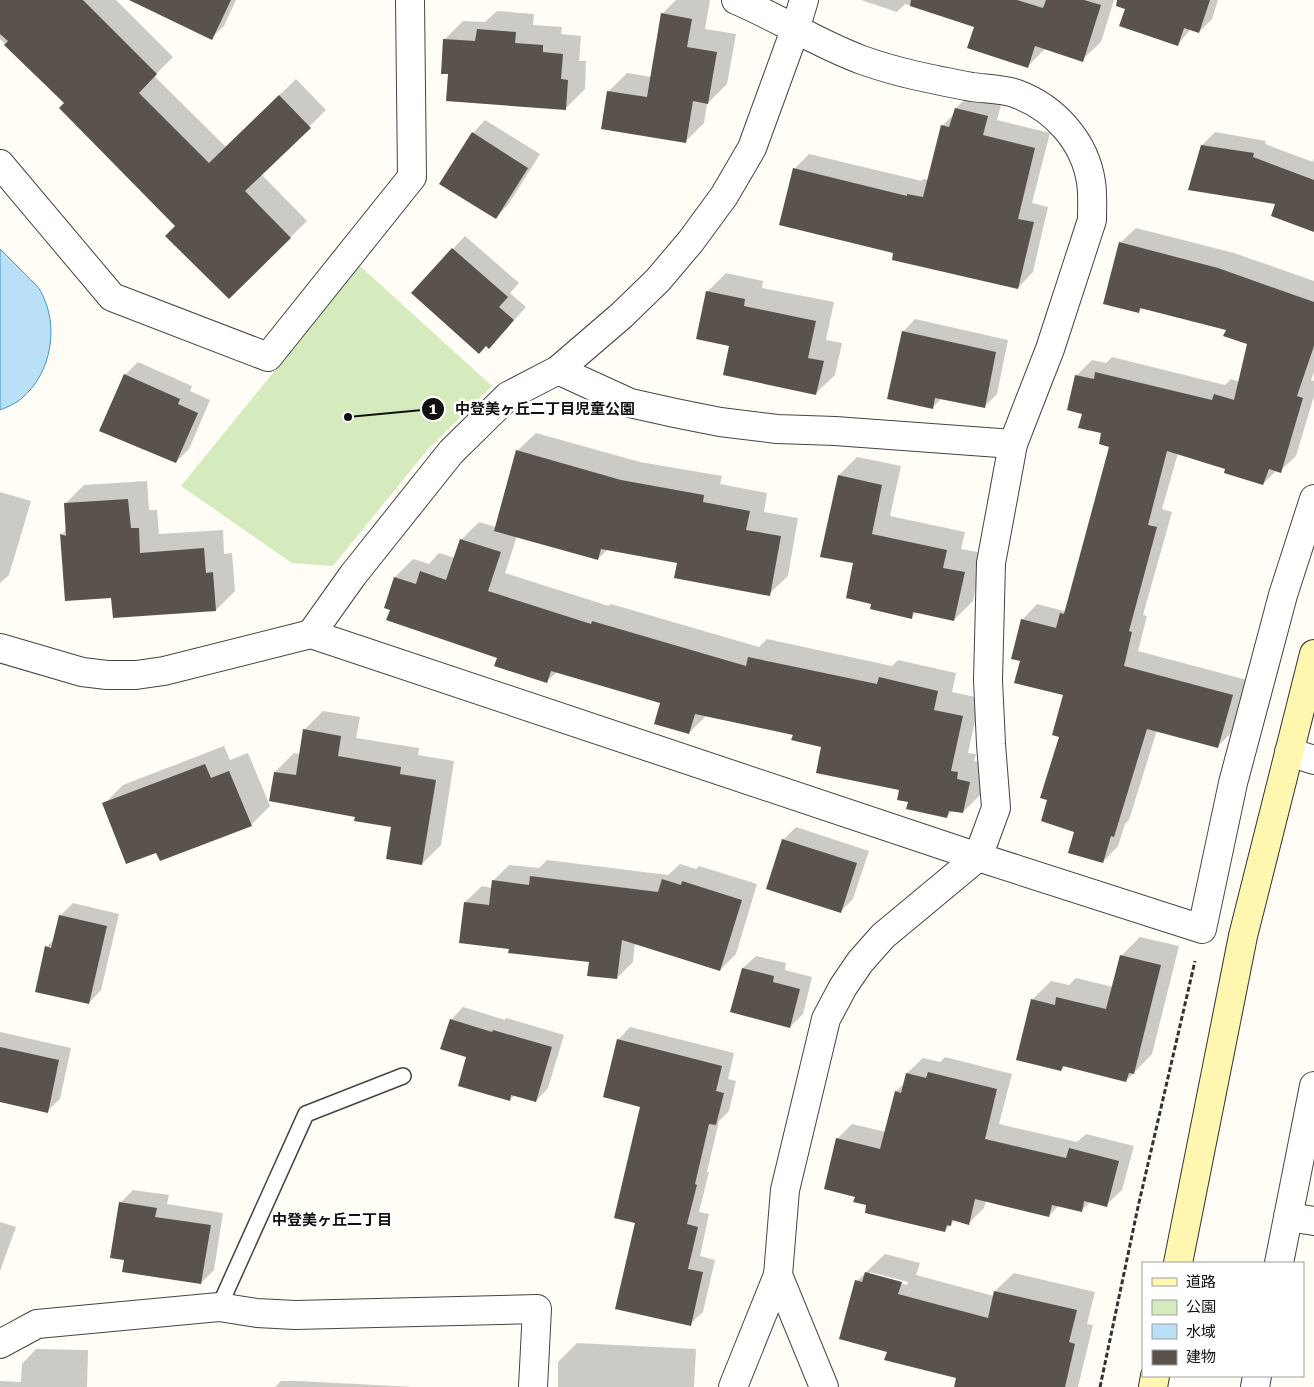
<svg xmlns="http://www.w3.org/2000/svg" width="1314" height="1387" viewBox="0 0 1314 1387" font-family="'Roboto Serif','Noto Sans JP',serif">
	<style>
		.green { fill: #d5ebbd }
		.water { fill: #b9e0f7; stroke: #3f96cf }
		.shadow { fill: #0003; fill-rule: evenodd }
		.building { fill: #5a524d }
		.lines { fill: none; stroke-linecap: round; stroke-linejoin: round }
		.lane-casing { stroke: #444; stroke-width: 18 }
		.street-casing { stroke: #444; stroke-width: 30 }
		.secondary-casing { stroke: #333; stroke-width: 30 }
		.path { stroke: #333; stroke-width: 3; stroke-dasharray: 5 2.5; stroke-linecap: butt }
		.lane { stroke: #fff; stroke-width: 15 }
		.street { stroke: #fff; stroke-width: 28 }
		.secondary { stroke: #fff6b0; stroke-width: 28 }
		.labels { text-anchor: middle; stroke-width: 5; stroke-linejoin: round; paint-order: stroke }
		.neighbourhood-label { font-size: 15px; font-weight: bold; fill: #111; stroke: #fff }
		.leader { fill: none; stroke: #111; stroke-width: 2 }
		.callout-dot { fill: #111; stroke: #fff; stroke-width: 2 }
		.mark-label { font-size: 15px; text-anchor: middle; font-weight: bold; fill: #fff }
		.callout-label { font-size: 15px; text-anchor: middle; font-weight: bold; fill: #111; stroke: #fff; stroke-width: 5; stroke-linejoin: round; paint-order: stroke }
	</style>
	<rect width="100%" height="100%" fill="#fffdf5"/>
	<polygon class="green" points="360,266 492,386 428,449 333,566 292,563 181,486"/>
	<path class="water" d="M 0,249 C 9,258 18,267 27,276 C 31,281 37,285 40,290 C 60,325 52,373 21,399 C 15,404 7,407 0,410 Z"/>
	<g class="shadow">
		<polygon points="0,0 116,0 173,57 154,76 226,147 296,79 326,110 261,174 307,221 229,298 177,225 66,103 0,39"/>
		<polygon points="173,0 236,0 224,26 211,38"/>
		<polygon points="676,0 710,0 705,29 736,34 727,84 707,104 704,123 685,142 608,92 627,73 652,77 662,14"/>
		<polygon points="861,0 1114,0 1101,42 1082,60 1046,48 1028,66 976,26 905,4 897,12"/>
		<polygon points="1129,0 1218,0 1212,19 1199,32 1191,29 1178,44"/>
		<polygon points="497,11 534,14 533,25 562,27 561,34 581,36 579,61 586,61 585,89 566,108 450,73 444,40 463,21 485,22"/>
		<polygon points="971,93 1002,101 997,120 1050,133 1032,203 1048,207 1033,272 1018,288 895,252 794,169 809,154 922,181 923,179 928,180 942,126 954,114 956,108"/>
		<polygon points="485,120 540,154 508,205 496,217 473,133"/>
		<polygon points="1215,132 1266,141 1265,144 1313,162 1314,159 1314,230 1276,203 1202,145"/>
		<polygon points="1136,228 1234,253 1314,281 1314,372 1311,380 1314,381 1314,396 1296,456 1280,471 1277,470 1263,484 1227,468 1178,453 1162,509 1172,512 1143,615 1147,616 1138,651 1247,680 1233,731 1218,746 1157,730 1129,820 1125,824 1118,846 1103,862 1049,799 1060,736 1064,695 1021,660 1022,620 1037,604 1064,611 1066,608 1111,446 1103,432 1083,413 1068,409 1077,375 1092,360 1106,363 1112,357 1225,385 1231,379 1240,382 1249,344 1227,329 1143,308 1139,311 1120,243"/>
		<polygon points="465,236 519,283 510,293 526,307 502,334 453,249"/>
		<polygon points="726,273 763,281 762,288 834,302 826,340 842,343 835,375 816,393 730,345 707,292"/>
		<polygon points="915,319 1008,340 997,394 984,407 942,398 932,408 903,332"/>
		<polygon points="138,362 192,386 190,391 210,400 189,449 176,462 125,375"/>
		<polygon points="536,433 640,462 722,476 720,484 767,493 764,512 798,518 788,576 769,594 678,562 608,549 598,559 517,536 505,573 609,606 611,604 759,647 767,639 892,666 898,660 956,673 952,692 980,698 968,753 976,754 974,761 988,764 981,794 963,812 953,810 947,816 910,801 901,790 823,746 794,734 707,715 689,733 662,702 557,672 547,681 498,657 391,609 395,577 413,559 429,564 439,553 455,558 461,540 479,522 496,527 517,451"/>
		<polygon points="857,457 901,466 890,516 965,532 961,549 983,553 973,601 954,620 917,612 911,618 872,603 839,475"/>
		<polygon points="147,481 149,510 157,510 159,534 223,530 224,554 232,553 235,591 216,610 112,596 66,599 62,534 67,529 65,504 84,485"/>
		<polygon points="0,492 31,501 9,575 0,583"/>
		<polygon points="323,711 360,717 356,738 419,748 418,755 454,761 441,845 422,864 393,826 357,816 271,800 275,772 294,753 300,754 304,730"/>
		<polygon points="224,746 230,760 248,753 270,806 251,825 157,852 104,804 123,785"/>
		<polygon points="796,827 869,851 853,899 840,912 783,840"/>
		<polygon points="547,860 668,875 680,864 696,869 699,866 757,884 736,954 720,970 635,942 633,962 617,978 590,961 510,948 465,902 482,886 492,888 493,881 509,865 539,868"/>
		<polygon points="73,903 119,914 101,990 89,1003 47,947 55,938 60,916"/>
		<polygon points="1140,937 1179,946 1152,1054 1126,1081 1065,1066 1061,1070 1032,1000 1051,981 1069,985 1076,978 1113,987 1121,956"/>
		<polygon points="756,956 786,963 785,970 812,977 803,1014 790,1027 743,968"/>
		<polygon points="463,1007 505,1020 506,1018 564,1035 548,1088 536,1101 515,1095 510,1100 467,1056 451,1020"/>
		<polygon points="630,1027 734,1053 728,1079 736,1081 729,1111 719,1121 707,1172 709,1172 699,1212 709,1214 700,1256 715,1260 703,1312 690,1324 636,1222 642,1106 618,1040"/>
		<polygon points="0,1032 71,1048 60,1099 47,1111 0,1095"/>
		<polygon points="945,1057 1012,1074 999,1124 1077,1142 1086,1134 1134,1146 1122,1190 1106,1205 1091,1201 1082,1210 1059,1205 1049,1216 986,1201 984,1208 969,1223 955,1220 945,1230 868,1204 856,1196 837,1139 852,1124 886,1132 896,1091 905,1083 907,1073 923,1058 940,1062"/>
		<polygon points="133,1190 169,1195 167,1204 223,1213 214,1270 201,1283 125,1259 120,1203"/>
		<polygon points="0,1222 16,1227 0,1271"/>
		<path d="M 885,1254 L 920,1263 L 916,1275 L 994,1296 L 995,1291 L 1014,1273 L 1095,1292 L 1087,1324 L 1093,1325 L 1078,1387 L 955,1387 L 958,1377 L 889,1351 L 857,1281 ZM 870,1272 L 908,1282 L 907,1285 L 870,1275 Z"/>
		<polygon points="577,1343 696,1349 694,1387 558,1387 558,1362"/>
		<polygon points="36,1349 88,1350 87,1387 0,1387 0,1381 21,1382 22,1364"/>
		<polygon points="281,1381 299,1381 414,1387 275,1387"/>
	</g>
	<g class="building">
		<polygon points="0,0 83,0 157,74 139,93 209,163 279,95 311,128 245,191 291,238 229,299 165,236 175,226 59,108 64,103 4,45 8,41 0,34"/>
		<polygon points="129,0 231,0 212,40"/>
		<polygon points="911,0 1017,0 1043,8 1046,0 1084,0 1101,5 1083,62 1035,46 1028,68 967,48 974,27 910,6"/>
		<polygon points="1117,0 1210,0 1199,33 1184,28 1178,46 1119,26 1125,9 1116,6"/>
		<polygon points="661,13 692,19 687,47 717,52 708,104 693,101 686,143 601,129 607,91 647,97"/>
		<polygon points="477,29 516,32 515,43 543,45 543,52 563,54 561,79 568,80 566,110 446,101 448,74 441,74 443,39 475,41"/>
		<polygon points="955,108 988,116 983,135 1035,148 1018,219 1034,222 1018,289 892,260 893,253 779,225 793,168 907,196 907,194 923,197 941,125 949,127"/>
		<polygon points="472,132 528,168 496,219 439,184"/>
		<polygon points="1201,145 1254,153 1253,157 1314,180 1314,232 1271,216 1275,204 1188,190"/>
		<polygon points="1119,242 1218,268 1314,302 1314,346 1297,396 1303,398 1281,473 1269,469 1263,485 1224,473 1225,469 1167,451 1148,525 1157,527 1129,631 1132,632 1124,666 1233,695 1218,748 1147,729 1114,837 1111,836 1103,863 1068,853 1074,832 1041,821 1047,800 1040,798 1059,737 1052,735 1063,695 1014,683 1020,661 1011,659 1021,619 1056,628 1060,613 1064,614 1109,447 1099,444 1101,433 1078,428 1082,414 1067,410 1075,375 1094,379 1095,372 1212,400 1214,394 1234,400 1247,344 1223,336 1226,330 1140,308 1139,313 1103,304"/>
		<polygon points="452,248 508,297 499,307 514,320 489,349 486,346 479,354 411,293"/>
		<polygon points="706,291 745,299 744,306 816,321 808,358 824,361 816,395 723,375 729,346 696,339"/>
		<polygon points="902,331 996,352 985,408 935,398 933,409 887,399"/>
		<polygon points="124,374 180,399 178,404 198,413 176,463 99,431"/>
		<polygon points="516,450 621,480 704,495 703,502 750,511 746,530 781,536 770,596 674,578 677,563 601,549 598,560 494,531"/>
		<polygon points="838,475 882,485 872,534 947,550 943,568 965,572 954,621 913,612 912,619 870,609 871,604 846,598 853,563 820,557"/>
		<polygon points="128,499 131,528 139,528 140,553 204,548 206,573 213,572 216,611 113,618 111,598 65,601 60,534 66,536 64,503"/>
		<polygon points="460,539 501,552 488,591 591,624 592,621 746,666 748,657 877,684 879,677 938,691 934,710 963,716 951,771 958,772 957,779 970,782 963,813 949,811 947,818 906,809 908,802 897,800 899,790 816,773 821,747 791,740 793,735 695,714 689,734 654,724 660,703 551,671 547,683 494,666 497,658 386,620 390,610 384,608 394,577 416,584 420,571 446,580"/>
		<polygon points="303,729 341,736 338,756 401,767 400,774 436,780 422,865 386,859 391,827 354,821 355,817 269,801 274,772 296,775"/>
		<polygon points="205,764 211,778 229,771 252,826 160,861 156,853 126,864 102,803"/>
		<polygon points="782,839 857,863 841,913 766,889"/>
		<polygon points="530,876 658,892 662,879 681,885 682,881 742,900 720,971 622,940 617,979 587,976 589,962 508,953 509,949 459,943 464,902 489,905 492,880 529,885"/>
		<polygon points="59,915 107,926 89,1004 35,992 45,946 51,948"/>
		<polygon points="1120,955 1161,965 1134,1074 1129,1073 1126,1082 1063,1066 1061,1071 1016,1060 1031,999 1055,1005 1056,997 1106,1009"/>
		<polygon points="742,968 774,976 773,982 800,989 790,1028 730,1012"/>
		<polygon points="450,1019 492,1032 493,1030 552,1047 536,1102 511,1095 510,1101 458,1086 466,1057 440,1049"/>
		<polygon points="617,1039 722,1066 716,1091 724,1093 716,1125 709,1124 695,1184 697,1185 687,1224 698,1227 688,1269 703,1272 691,1326 615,1309 635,1223 614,1218 640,1107 603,1097"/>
		<polygon points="0,1047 59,1060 48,1113 0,1102"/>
		<polygon points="928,1072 997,1089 985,1139 1066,1158 1069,1148 1119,1161 1107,1207 1084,1201 1082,1212 1052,1205 1049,1217 975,1199 969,1225 952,1220 951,1226 947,1225 945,1232 865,1213 866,1205 853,1202 855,1197 824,1189 836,1138 880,1149 895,1091 901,1093 906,1073 926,1078"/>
		<polygon points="119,1202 157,1208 155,1217 211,1225 201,1284 122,1272 124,1260 110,1258"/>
		<polygon points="865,1272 902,1282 898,1294 988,1318 994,1291 1077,1310 1069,1342 1075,1344 1065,1387 954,1387 956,1378 884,1360 887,1352 839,1339 855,1280 862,1282"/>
	</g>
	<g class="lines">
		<defs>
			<polyline id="lane" points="219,1307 306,1114 403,1076"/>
			<g id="street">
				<path d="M 736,0 C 779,18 818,44 862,60 C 898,73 935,80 972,87 C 987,89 1004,89 1017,94 C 1055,108 1085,142 1091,182 C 1093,195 1092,207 1092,220 L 1050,349 L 1013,444 L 991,563 L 988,680 L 991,744 L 996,808 L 978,857 L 883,936 L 860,962 L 843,987 L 826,1019 L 785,1190 L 778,1275 L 824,1387"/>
				<polyline points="0,164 112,297 268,357 412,177 410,0"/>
				<polyline points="558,370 630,403 675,413 720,422 777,429 835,431 1013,444"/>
				<polyline points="311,634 353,575 451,452 508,396 558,370 622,315 658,280 691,241 724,196 752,148 795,30 804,0"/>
				<polyline points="0,648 82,672 107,675 136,675 164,671 311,634 978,857 1202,929 1233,783 1283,595 1314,499"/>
				<polyline points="1289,752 1314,760"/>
				<polyline points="1288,1217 1314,1221"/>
				<polyline points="1279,1263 1314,1086"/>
				<polyline points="0,1344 37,1324 219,1307 257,1313 295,1315 537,1309 533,1387"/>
				<polyline points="733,1387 778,1275"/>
				<polyline points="1255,1387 1257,1376"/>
			</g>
			<g id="secondary">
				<polyline points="1178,1263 1243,936 1314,654"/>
				<polyline points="1153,1387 1155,1376"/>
			</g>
		</defs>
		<use href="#lane" class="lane-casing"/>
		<use href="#street" class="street-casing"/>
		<use href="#secondary" class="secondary-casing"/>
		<polyline class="path" points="1100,1387 1138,1207 1195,961"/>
		<use href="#lane" class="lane"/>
		<use href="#street" class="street"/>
		<use href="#secondary" class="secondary"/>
	</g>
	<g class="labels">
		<g class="neighbourhood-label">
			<text x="332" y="1225">中登美ヶ丘二丁目</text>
		</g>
	</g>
	<path class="leader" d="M348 417L433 409"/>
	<g class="callout-dot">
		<circle cx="348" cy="417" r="5"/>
		<circle cx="433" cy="409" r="12"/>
	</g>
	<g class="mark-label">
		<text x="433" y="414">1</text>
	</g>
	<g class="callout-label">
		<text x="545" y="414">中登美ヶ丘二丁目児童公園</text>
	</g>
	<rect x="1142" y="1262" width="162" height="115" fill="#ffffff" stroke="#a0a0a0"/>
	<rect x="1152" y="1278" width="25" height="8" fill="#fff6b0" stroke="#a0a0a0"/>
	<text x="1186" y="1287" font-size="15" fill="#111111">道路</text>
	<rect x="1152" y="1300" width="25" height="15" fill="#d5ebbd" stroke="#a0a0a0"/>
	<text x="1186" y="1312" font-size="15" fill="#111111">公園</text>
	<rect x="1152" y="1324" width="25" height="15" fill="#b9e0f7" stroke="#a0a0a0"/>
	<text x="1186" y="1337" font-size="15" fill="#111111">水域</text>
	<rect x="1152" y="1350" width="25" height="15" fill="#5a524d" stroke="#a0a0a0"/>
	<text x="1186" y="1362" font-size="15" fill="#111111">建物</text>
</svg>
